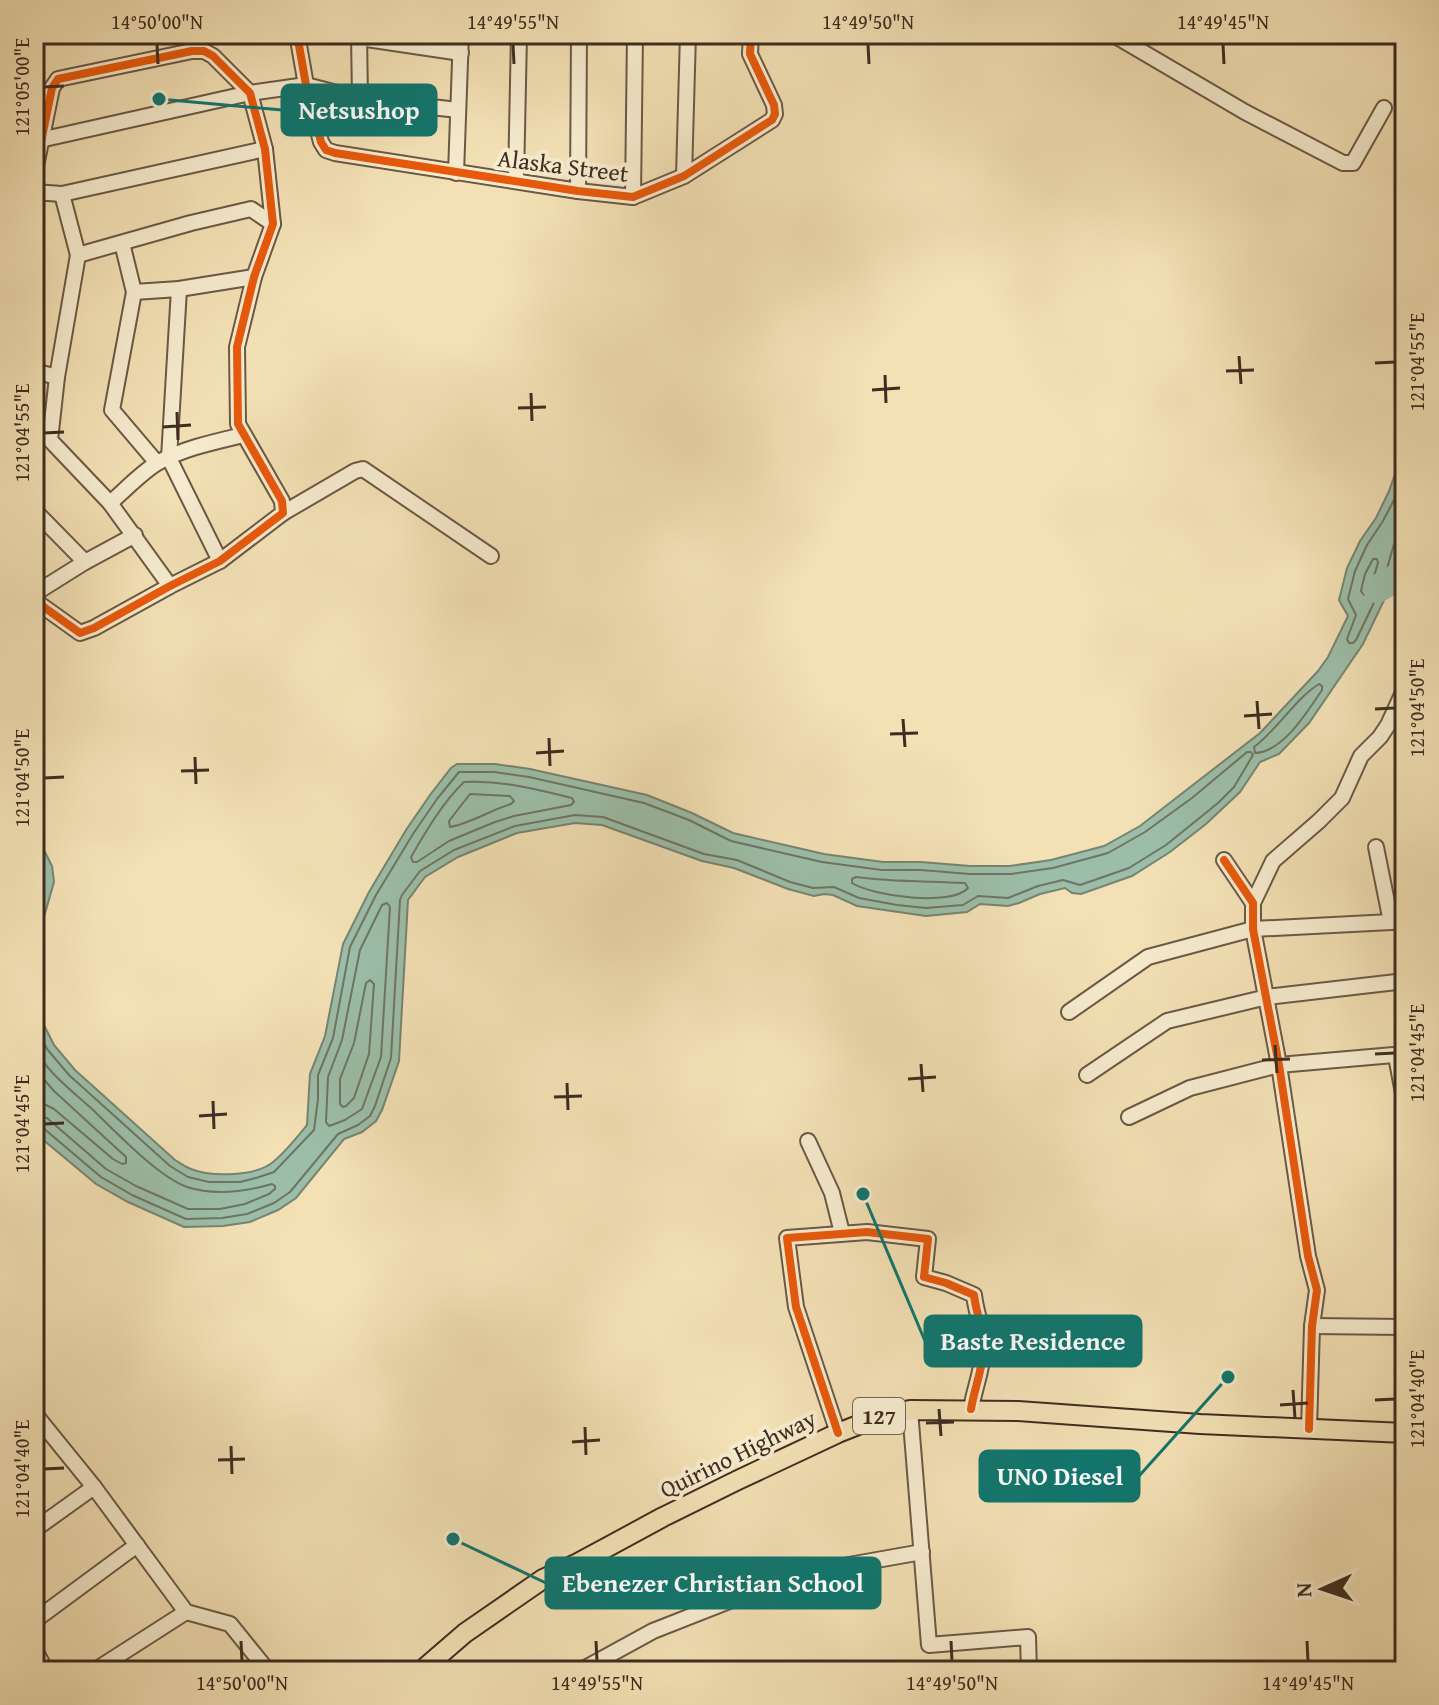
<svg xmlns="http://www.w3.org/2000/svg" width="1439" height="1705" viewBox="0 0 1439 1705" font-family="'Gentium Book Plus',serif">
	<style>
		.water { fill: #9cbea9; stroke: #768472; stroke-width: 2 }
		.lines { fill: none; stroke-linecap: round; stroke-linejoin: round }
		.shore { stroke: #6d7564; stroke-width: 2 }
		.river { stroke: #9cbea9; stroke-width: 28 }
		.minor-casing { stroke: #6b5945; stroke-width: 18 }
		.major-casing { stroke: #3e2c20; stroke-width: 22 }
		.minor { stroke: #f7eccf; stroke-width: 14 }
		.major { stroke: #f3e1b5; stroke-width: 18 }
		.cycleway-casing { stroke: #f7eccf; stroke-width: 13 }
		.cycleway { stroke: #e8590c; stroke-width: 8 }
		.ticks { fill: none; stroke: #3e2c20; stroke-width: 3 }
		.labels { text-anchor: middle; stroke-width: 8; stroke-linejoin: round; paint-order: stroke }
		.shield { fill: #f7eccf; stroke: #766654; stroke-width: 2 }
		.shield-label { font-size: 22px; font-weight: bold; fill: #3e2c20 }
		.street-label { font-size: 24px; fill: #3e2c20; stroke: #f7eccf }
		.leader { fill: none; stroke: #0f766e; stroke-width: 3 }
		.callout-dot { fill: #0f766e; stroke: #f7eccf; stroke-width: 3 }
		.callout { fill: #0f766e; stroke: #0f766e; stroke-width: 3 }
		.callout-label { font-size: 26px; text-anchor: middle; font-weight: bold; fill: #fff }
		.neatline { fill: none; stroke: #3e2c20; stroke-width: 3 }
		.ticks-label { font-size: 20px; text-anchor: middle; fill: #3e2c20 }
	</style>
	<rect width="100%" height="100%" fill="#f3e1b5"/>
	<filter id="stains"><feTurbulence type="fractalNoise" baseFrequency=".0025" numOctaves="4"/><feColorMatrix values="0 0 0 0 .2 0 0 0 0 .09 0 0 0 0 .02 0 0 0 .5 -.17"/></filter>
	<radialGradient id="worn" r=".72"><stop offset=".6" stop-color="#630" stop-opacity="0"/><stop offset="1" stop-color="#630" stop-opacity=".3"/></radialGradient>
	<path class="water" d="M 1405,446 L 1405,538 L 1390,588 L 1363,644 L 1309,723 L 1279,754 L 1260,762 L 1240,792 L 1206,824 L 1170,852 L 1132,876 L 1081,894 L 1072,893 L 1065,888 L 1040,894 L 1019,903 L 1008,906 L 980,904 L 967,912 L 926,916 L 857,906 L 833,895 L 824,894 L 814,896 L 788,889 L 734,868 L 702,861 L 602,825 L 575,823 L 517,833 L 458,857 L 425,877 L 408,900 L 399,1061 L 382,1110 L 376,1121 L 362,1132 L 344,1139 L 296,1198 L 278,1210 L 250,1222 L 223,1226 L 184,1227 L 128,1202 L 96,1184 L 41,1138 L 34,1130 L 34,830 L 52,866 L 54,882 L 42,924 L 36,966 L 37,1011 L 54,1045 L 75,1070 L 175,1160 C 180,1163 186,1167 191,1169 C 210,1177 249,1176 267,1166 C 279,1160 298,1136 307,1125 L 310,1074 L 325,1036 L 343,944 L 369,892 L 406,830 L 430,795 L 451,768 L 457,764 L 495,764 L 530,769 L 647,795 L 692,813 L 733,833 L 824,854 L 883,862 L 921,862 L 970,866 L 1010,866 L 1051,860 L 1104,846 L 1140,826 L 1260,733 L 1318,671 L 1328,657 L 1348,616 L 1339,600 L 1347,568 L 1360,541 L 1376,518 L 1389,491 Z"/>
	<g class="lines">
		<g class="shore">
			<polyline points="1405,471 1397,494 1383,521 1367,545 1355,571 1348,599 1356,615 1347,639 1349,643 1353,643 1356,640 1382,586 1394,544 1399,540 1405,539"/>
			<polygon points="1373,559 1377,559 1378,563 1369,593 1364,595 1361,591 1365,574"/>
			<path d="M 1319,684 L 1322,686 L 1322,690 C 1307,712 1283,752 1255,753 L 1254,747 C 1278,729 1295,699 1319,684 Z"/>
			<path d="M 464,782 C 502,780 535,789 572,798 L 574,802 L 571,805 L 514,816 L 495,822 L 449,841 L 417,862 L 413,862 L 411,857 C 426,831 443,802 464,782 Z"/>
			<path d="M 470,794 L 510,796 L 514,801 L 511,804 C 491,810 469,824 450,827 L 449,821 Z"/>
			<path d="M 856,877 C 892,882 928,881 965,883 L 968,888 C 951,907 873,896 852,883 L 852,879 Z"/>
			<polygon points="387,903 390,907 381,1057 362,1109 345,1120 329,1126 326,1122 328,1077 342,1040 360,950 382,905"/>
			<polygon points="370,980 374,984 369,1054 354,1098 346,1106 343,1107 340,1104 340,1079 354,1043 366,983"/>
			<polyline points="34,1022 47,1049 69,1075 170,1166 188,1177 209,1182 240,1182 256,1178 274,1172 314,1130 318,1099 318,1075 333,1038 350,947 376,895 413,834 437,799 459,772 494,772 529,777 644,803 689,820 731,841 822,862 882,870 921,870 970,874 1011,874 1053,868 1108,853 1145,832 1192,798 1247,752 1251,752 1253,755 1234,787 1218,803 1166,845 1129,868 1080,885 1063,880 1038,886 1008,898 978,896 963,905 926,908 897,905 859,898 834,887 813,888 790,882 737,860 704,854 603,817 575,815 515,826 454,850 420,871 402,895 400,900 391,1058 375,1106 370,1116 358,1125 338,1134 290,1192 274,1203 247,1214 222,1218 186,1219 132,1195 101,1177 42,1127 34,1125"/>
			<path d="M 34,1046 C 46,1072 71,1090 92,1109 C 115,1131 158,1177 187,1187 C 215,1196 244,1192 272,1184 L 275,1186 L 275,1189 L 269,1194 L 245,1204 L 220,1209 L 188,1209 L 136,1186 L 106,1169 L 47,1118 L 34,1115"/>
			<polyline points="34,1068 54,1091 126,1157 126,1163 122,1164 113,1159 54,1109 46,1105 34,1103"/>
		</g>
		<polyline class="river" points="1377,589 1405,573"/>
		<defs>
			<g id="minor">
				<polyline points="297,34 306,85 321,142 326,150 335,153 578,191 633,197 684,176 772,120 775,114 774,105 750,54 751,34"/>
				<polyline points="359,34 360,99"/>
				<polyline points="1112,34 1245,112 1343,163 1353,163 1384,108"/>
				<polyline points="360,38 461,53"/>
				<polyline points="40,140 250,93 306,85 360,99 458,110"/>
				<polyline points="456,173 461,34"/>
				<polyline points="34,176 52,88 58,79 192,51 204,51 213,56 250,93 265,149 273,224 254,277 237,347 238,424 282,501 283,513 220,561 170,586 94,628 80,633 34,600"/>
				<polyline points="684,176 688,34"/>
				<polyline points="516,180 519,34"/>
				<polyline points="578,191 579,34"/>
				<polyline points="34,192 62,194 265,149"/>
				<polyline points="62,194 78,255"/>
				<polyline points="633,197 635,34"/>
				<polyline points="122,243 134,292 112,410 157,463"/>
				<polyline points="179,289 169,458 220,561"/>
				<polyline points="134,292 179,289 254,277"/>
				<polyline points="34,371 57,377"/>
				<path d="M 110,503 C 124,491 144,470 159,462 C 185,448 214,442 243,435"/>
				<polyline points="34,510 85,562"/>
				<polyline points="283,513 355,471 363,469 491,556"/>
				<polyline points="170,586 110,503 50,440 57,377 78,255 191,223 251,209 273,224"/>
				<polyline points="34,594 85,562 135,535"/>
				<polyline points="1376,847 1391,922"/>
				<polyline points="1224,860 1253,903 1253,929 1279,1065 1308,1256 1317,1290 1312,1326 1309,1429"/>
				<polyline points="1253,903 1273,861 1319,821 1342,798 1361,756 1380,737 1388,725 1405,688"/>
				<polyline points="1069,1012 1148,957 1253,929 1391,922 1405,919"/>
				<polyline points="1396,1056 1405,1104"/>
				<polyline points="1087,1075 1167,1021 1267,997 1405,981"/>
				<polyline points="1129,1117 1190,1088 1279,1065 1405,1054"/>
				<polyline points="808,1141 832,1193 842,1233"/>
				<polyline points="1312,1326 1405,1327"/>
				<polyline points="910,1410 929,1645 1028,1637 1029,1671"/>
				<polyline points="34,1413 94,1487 186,1612 230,1624 268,1671"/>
				<path d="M 838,1433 L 796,1307 L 787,1238 L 867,1232 L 928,1239 L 924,1277 L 946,1283 L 974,1295 C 976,1314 985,1332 983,1352 C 982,1371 974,1390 971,1409"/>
				<polyline points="34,1530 94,1487"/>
				<polyline points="34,1621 137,1545"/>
				<polyline points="34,1648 46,1671"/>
				<polyline points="94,1671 186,1612"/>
				<polyline points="580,1671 653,1631 798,1574 922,1552"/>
			</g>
			<polyline id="major" points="421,1671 465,1633 543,1579 578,1563 663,1517 738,1480 838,1433 881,1416 910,1410 1018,1411 1200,1424 1405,1433"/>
		</defs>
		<use href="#minor" class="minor-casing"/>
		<use href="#major" class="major-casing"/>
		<use href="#minor" class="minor"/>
		<use href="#major" class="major"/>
		<defs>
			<g id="cycleway">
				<polyline points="297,34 306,85 321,142 326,150 335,153 578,191 633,197 684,176 772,120 775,114 774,105 750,54 751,34"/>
				<polyline points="34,176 52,88 58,79 192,51 204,51 213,56 250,93 265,149 273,224 254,277 237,347 238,424 282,501 283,513 220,561 170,586 94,628 80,633 34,600"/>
				<polyline points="1224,860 1253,903 1253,929 1279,1065 1308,1256 1317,1290 1312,1326 1309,1429"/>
				<path d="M 838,1433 L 796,1307 L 787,1238 L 867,1232 L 928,1239 L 924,1277 L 946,1283 L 974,1295 C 976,1314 985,1332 983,1352 C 982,1371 974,1390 971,1409"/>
			</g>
		</defs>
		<use href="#cycleway" class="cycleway-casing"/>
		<use href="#cycleway" class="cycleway"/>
	</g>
	<path class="ticks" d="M 157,44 L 158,64M 513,44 L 514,64M 868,44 L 869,64M 1223,44 L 1224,64M 44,87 L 64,86M 1239,356 L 1241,384M 1375,363 L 1395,362M 1226,371 L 1254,370M 885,375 L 886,403M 872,390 L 900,388M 531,393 L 532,421M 518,408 L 546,407M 177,412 L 178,440M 163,427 L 191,425M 44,433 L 64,432M 1257,701 L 1259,729M 1375,709 L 1395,708M 1244,716 L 1272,714M 903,719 L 905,747M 890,734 L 918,733M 549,738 L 550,766M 536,753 L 564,751M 195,757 L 196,784M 181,771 L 209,770M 44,778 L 64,777M 1275,1045 L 1277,1073M 1375,1054 L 1395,1053M 1262,1060 L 1290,1059M 921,1064 L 923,1092M 908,1079 L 936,1077M 567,1083 L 568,1110M 554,1097 L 582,1096M 213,1101 L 214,1129M 199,1116 L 227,1114M 44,1124 L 64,1123M 1293,1390 L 1295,1418M 1375,1400 L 1395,1399M 1280,1405 L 1308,1403M 939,1409 L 941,1436M 926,1423 L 954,1422M 585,1427 L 586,1455M 572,1442 L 600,1440M 231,1446 L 232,1474M 218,1460 L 245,1459M 44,1469 L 64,1468M 241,1641 L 242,1661M 596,1641 L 597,1661M 951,1641 L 952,1661M 1307,1641 L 1308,1661"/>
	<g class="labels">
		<rect class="shield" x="853" y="1398" width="52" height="36" rx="6"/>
		<g class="shield-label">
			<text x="879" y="1424">127</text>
		</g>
		<g class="street-label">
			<text transform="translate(563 166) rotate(7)" y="8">Alaska Street</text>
			<text transform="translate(738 1454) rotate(-26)" y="8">Quirino Highway</text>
		</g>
	</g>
	<path class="leader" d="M159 99L282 110M863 1194L925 1341M1228 1377L1139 1476M453 1539L546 1583"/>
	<g class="callout-dot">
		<circle cx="159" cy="99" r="8"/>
		<circle cx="863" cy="1194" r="8"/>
		<circle cx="1228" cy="1377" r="8"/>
		<circle cx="453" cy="1539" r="8"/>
	</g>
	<g class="callout">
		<rect x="282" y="85" width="154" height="50" rx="8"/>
		<rect x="925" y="1316" width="216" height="50" rx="8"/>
		<rect x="980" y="1451" width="159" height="50" rx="8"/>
		<rect x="546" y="1558" width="334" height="50" rx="8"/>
	</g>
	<g class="callout-label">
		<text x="359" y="119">Netsushop</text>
		<text x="1033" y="1350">Baste Residence</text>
		<text x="1060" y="1485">UNO Diesel</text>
		<text x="713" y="1592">Ebenezer Christian School</text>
	</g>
	<rect width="1439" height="1705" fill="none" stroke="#f3e1b5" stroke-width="88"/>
	<g transform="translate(1323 1589) rotate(267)" stroke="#f7eccf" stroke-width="6" paint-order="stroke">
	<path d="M0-6L14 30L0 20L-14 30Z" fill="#3e2c20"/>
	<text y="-12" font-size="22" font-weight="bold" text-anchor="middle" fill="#3e2c20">N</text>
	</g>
	<rect x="44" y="44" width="1351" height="1617" class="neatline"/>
	<g class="ticks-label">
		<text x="157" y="29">14°50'00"N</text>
		<text x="513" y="29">14°49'55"N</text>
		<text x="868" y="29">14°49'50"N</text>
		<text x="1223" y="29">14°49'45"N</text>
		<text transform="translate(22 87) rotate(-90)" y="7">121°05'00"E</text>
		<text transform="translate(1417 362) rotate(-90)" y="7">121°04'55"E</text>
		<text transform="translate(22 433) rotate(-90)" y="7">121°04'55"E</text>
		<text transform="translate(1417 708) rotate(-90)" y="7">121°04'50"E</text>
		<text transform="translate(22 778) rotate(-90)" y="7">121°04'50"E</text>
		<text transform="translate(1417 1053) rotate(-90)" y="7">121°04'45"E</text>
		<text transform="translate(22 1124) rotate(-90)" y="7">121°04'45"E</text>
		<text transform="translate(1417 1399) rotate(-90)" y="7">121°04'40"E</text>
		<text transform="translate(22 1469) rotate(-90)" y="7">121°04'40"E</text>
		<text x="242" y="1690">14°50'00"N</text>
		<text x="597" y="1690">14°49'55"N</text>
		<text x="952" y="1690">14°49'50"N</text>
		<text x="1308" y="1690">14°49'45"N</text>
	</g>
	<rect width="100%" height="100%" filter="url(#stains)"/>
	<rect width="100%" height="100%" fill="url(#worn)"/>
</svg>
